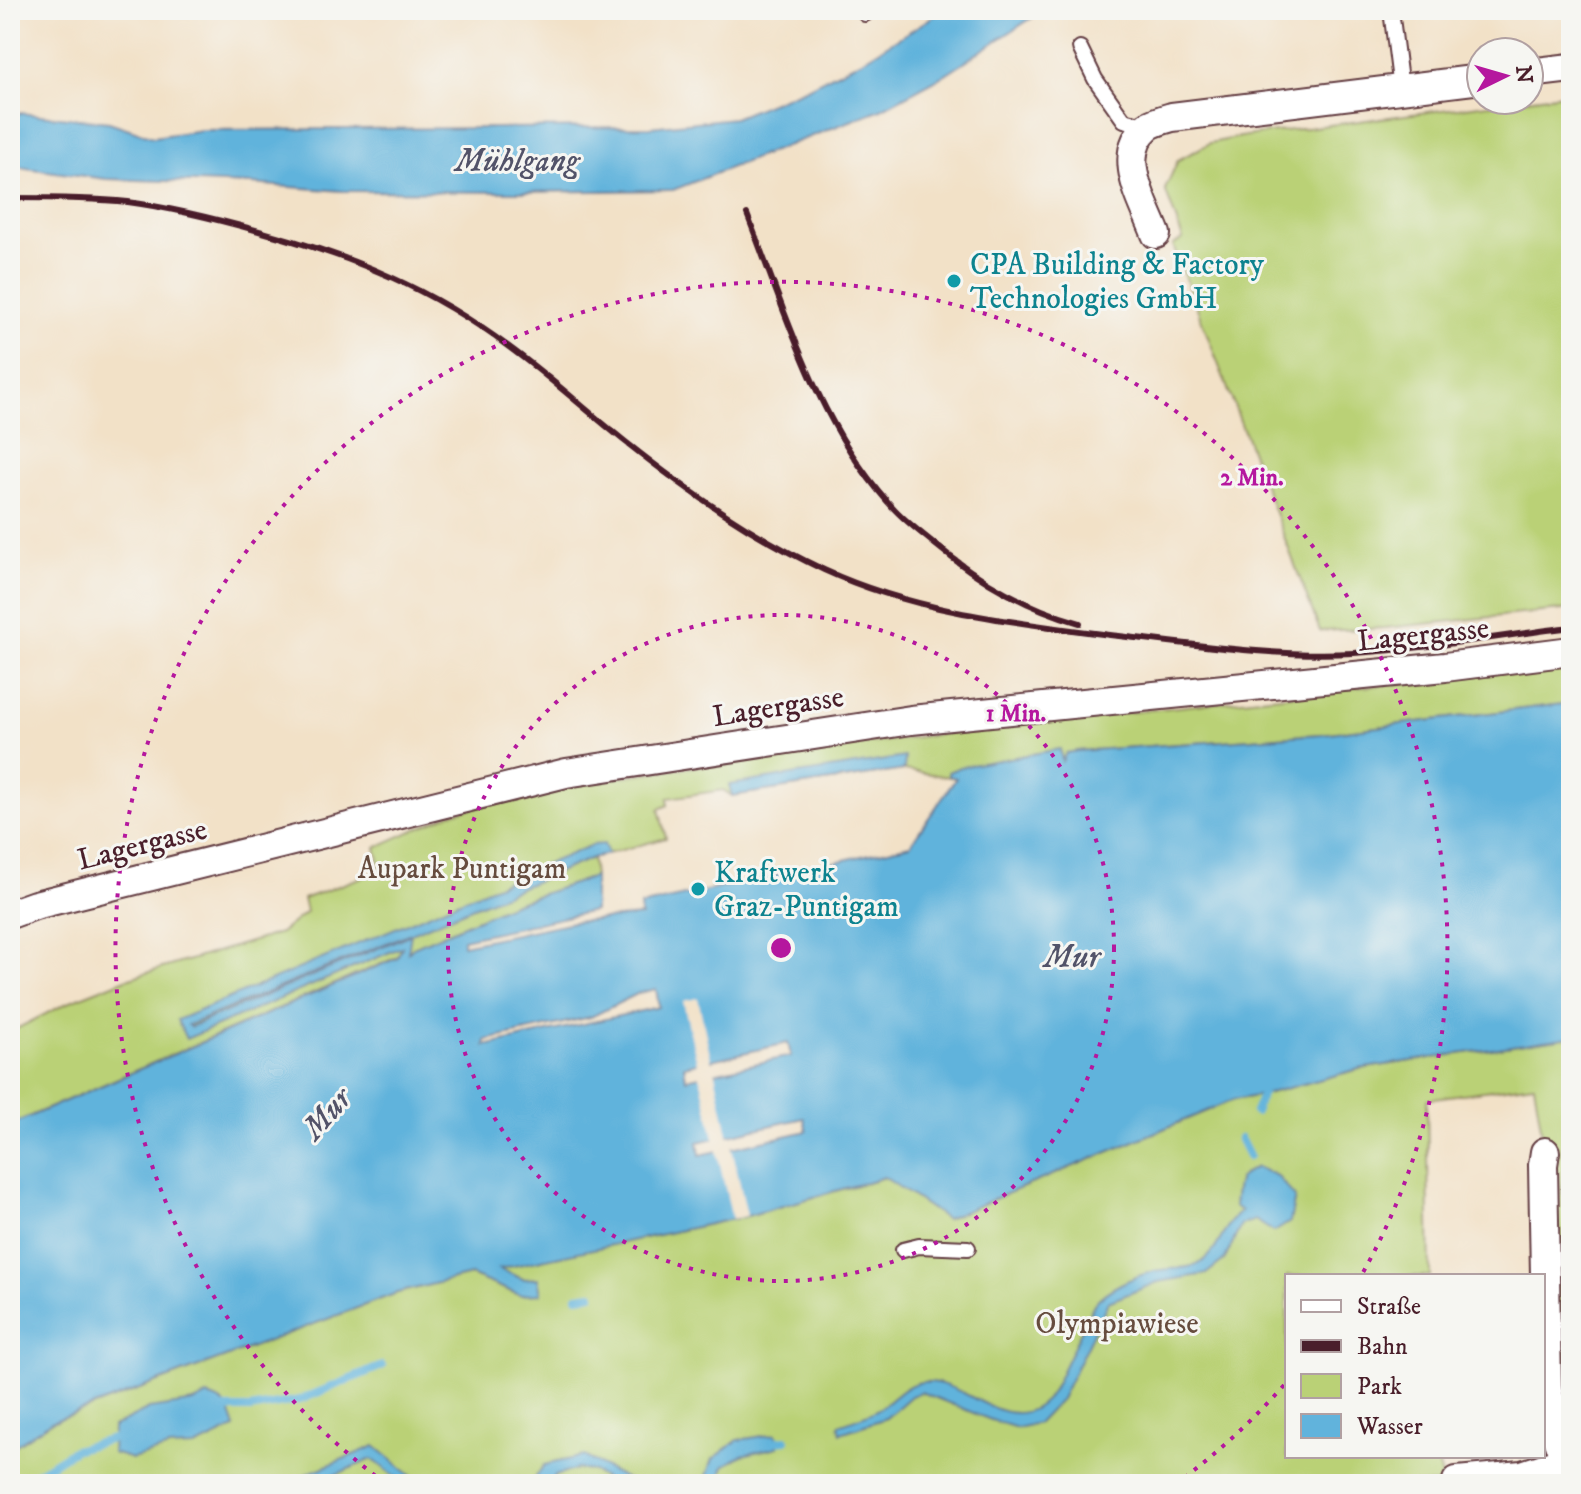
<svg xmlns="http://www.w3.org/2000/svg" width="1581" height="1494" viewBox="0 0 1581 1494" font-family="'IM FELL DW Pica',serif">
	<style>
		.green { fill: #bad176; stroke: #827850; stroke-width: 2 }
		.water { fill: #61b3dc; stroke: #566984; stroke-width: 2; fill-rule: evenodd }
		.pier { fill: #f2e1c7 }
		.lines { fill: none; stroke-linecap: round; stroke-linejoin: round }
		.stream { stroke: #61b3dc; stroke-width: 8 }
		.service-casing { stroke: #633c42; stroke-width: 18 }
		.minor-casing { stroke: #633c42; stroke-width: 32 }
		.service { stroke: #fff; stroke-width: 14 }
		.minor { stroke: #fff; stroke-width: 28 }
		.rail { stroke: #4a1f2b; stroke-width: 6 }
		.ring { fill: none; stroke: #b5179e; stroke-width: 4; stroke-dasharray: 4 8 }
		.culture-dot { fill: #0f9aa8; stroke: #f6f6f2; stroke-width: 3 }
		.labels { text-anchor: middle; stroke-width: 6; stroke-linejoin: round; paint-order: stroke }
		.culture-label { font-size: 30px; fill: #0d838f; stroke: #f6f6f2; text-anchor: start }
		.street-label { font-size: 30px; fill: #4a1f2b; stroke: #f6f6f2 }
		.park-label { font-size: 30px; fill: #664c3e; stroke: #f6f6f2 }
		.water-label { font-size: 32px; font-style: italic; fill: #525369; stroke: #f6f6f2 }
		.centre { fill: #b5179e; stroke: #f6f6f2; stroke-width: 4 }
		.ring-label { font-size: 24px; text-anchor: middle; font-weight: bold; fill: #b5179e; stroke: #f6f6f2; stroke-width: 6; stroke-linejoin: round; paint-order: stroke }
	</style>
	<rect width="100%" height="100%" fill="#f6f6f2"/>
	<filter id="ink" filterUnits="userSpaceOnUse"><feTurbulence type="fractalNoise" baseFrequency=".0125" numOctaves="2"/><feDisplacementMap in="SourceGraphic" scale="16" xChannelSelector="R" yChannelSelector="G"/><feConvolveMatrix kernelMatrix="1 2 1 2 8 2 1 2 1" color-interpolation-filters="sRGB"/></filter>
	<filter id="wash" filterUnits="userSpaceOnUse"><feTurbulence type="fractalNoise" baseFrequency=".006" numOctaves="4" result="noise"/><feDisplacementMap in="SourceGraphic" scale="32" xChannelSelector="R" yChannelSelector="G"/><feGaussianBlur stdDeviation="1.8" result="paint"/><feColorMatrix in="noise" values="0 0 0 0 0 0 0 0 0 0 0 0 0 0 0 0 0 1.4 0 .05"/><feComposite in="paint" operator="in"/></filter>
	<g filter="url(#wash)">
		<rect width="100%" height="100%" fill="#f2e1c7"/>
		<g class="green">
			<polygon points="1571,93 1571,609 1385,628 1320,631 1173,245 1183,239 1165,189 1178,160 1210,143 1246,136"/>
			<polygon points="1571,664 1571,703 1321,734 1077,751 1063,760 956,778 904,770 732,796 723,790 668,798 668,805 659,809 666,838 592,858 594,877 515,903 413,947 405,956 397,957 10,1125 10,1032 73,1000 126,979 280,933 306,912 303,899 381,870 376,847 452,813 570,785 638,774 978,729"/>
			<polygon points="1571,1037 1571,1147 1565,1166 1562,1194 1571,1194 1571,1448 1565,1461 1545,1152 1534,1084 1427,1099 1430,1276 1287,1276 1287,1456 1436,1456 1444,1484 10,1484 10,1449 51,1422 397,1293 470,1275 520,1295 523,1279 498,1269 747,1216 885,1177 946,1219 1233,1100 1262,1095 1359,1069"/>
		</g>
		<g class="water">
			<polygon points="944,10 1044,10 941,77 881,109 673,190 517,192 342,191 251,184 106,179 10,166 10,112 109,122 153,137 202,130 650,127 734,118 807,88 866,58"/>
			<path d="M 1571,703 L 1571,1037 L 1359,1069 L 1262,1095 L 1233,1100 L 946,1219 L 884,1177 L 747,1216 L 499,1269 L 523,1279 L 538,1278 L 541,1294 L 520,1295 L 470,1275 L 397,1293 L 51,1422 L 10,1449 L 10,1125 L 397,958 L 402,947 L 186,1039 L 177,1020 L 592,845 L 604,844 L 608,854 L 592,858 L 188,1025 L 190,1027 L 411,934 L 408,952 L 413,947 L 515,903 L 594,877 L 594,911 L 463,939 L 463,945 L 573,922 L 641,916 L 640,906 L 910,845 L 956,778 L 948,776 L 948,772 L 960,767 L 1060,749 L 1062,761 L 1066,753 L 1077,751 L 1321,734 ZM 656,989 L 659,1007 L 485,1046 L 486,1040 L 591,1017 L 639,993 ZM 788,1043 L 791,1056 L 686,1079 L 684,1066 ZM 804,1118 L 807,1131 L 700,1155 L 698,1142 Z"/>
			<polygon points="905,757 904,770 732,796 729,785"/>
			<path d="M 1257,1167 L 1277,1176 L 1295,1197 L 1290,1222 L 1274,1232 L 1255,1220 L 1241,1225 L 1225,1259 L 1206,1274 L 1158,1282 L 1108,1302 L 1061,1399 L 1038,1423 L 1017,1428 L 991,1420 L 921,1392 L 911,1396 L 886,1418 L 841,1433 L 839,1425 C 852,1420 867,1416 880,1408 C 894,1399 904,1384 922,1382 C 967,1378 1013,1446 1052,1392 L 1094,1304 C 1105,1289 1135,1276 1154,1271 C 1168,1268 1185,1270 1198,1264 C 1219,1255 1223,1224 1241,1211 L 1234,1206 C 1237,1182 1234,1177 1257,1167 Z"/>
			<path d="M 207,1396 C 227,1401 229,1408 235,1428 L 195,1447 L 169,1448 L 132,1459 L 112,1453 L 113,1427 L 149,1409 L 194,1402 Z"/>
			<polygon points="776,1434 778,1447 742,1455 724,1466 718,1484 704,1484 713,1459 738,1440"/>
			<polygon points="375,1446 421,1484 405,1484 372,1459 314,1484 282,1484"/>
			<polygon points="584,1456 635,1484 614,1484 592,1471 577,1469 555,1476 547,1484 531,1484 544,1465"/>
		</g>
		<g class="pier">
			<polygon points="698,998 712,1064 698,1067 683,1001"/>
			<polygon points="714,1069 729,1139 715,1142 699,1072"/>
			<polygon points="731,1144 747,1216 732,1219 716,1147"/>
		</g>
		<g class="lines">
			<g class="stream">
				<polyline points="1255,1112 1262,1095 1261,1086"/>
				<polyline points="1240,1138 1249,1156"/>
				<polyline points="578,1296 592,1294"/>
				<polyline points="219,1409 250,1409 300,1400 382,1366"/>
				<polyline points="767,1442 786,1440"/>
				<polyline points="10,1483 28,1479 74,1450 122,1436"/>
			</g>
		</g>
	</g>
	<g filter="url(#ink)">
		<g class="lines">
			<defs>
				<g id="service">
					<polyline points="864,10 865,14"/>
					<polyline points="1391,10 1401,89"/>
					<polyline points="1080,48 1095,79 1124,120 1148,126"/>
					<polyline points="903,1250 919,1246 968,1248"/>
				</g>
				<g id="minor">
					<polyline points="1529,73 1571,68"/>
					<path d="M 1156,234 C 1144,202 1114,155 1148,126 C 1154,122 1165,119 1172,117 L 1481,79"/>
					<polyline points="10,914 35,905 566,773 911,720 1445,667 1571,651"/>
					<polyline points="1545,1152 1543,1165 1547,1387 1557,1437 1565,1461"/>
					<polyline points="1457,1481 1522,1475 1571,1459"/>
				</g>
			</defs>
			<use href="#service" class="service-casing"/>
			<use href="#minor" class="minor-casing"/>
			<use href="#service" class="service"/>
			<use href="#minor" class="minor"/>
			<g class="rail">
				<path d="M 10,198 C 49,198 89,198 128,202 C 173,208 216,219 259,231 C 354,257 430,288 509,347 C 550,377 587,411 627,443 C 689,492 752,536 824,570 C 917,613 1019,623 1119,636 C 1196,645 1275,657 1354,653 C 1426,649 1499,636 1571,627"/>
				<path d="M 747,214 C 786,313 816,420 887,501 C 906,523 929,539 951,557 C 989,586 1033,610 1080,623"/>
			</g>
		</g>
	</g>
	<g class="ring">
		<circle cx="781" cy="948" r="333"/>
		<path d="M1284 1385A666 666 0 0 1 1177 1483M385 1483A666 666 0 1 1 1361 1276"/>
	</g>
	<g class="culture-dot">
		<circle cx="954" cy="281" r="8"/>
		<circle cx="698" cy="889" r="8"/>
	</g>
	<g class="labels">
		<g class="culture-label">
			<text x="970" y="274">CPA Building &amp; Factory<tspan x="970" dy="34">Technologies GmbH</tspan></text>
			<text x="714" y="882">Kraftwerk<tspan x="714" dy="34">Graz-Puntigam</tspan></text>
		</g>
		<g class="street-label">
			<text transform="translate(1423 634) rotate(-6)" y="10">Lagergasse</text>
			<text transform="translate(778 706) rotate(-9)" y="10">Lagergasse</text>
			<text transform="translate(142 844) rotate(-14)" y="10">Lagergasse</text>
		</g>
		<g class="park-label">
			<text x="462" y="878">Aupark Puntigam</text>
			<text x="1117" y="1333">Olympiawiese</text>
		</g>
		<g class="water-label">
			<text x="517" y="171">Mühlgang</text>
			<text x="1072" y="967">Mur</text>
			<text transform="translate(326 1113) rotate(-49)" y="11">Mur</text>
		</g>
	</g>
	<circle cx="781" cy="948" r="12" class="centre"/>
	<g class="ring-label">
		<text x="1252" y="485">2 Min.</text>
		<text x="1016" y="721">1 Min.</text>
	</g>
	<rect width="1581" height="1494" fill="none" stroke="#f6f6f2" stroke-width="40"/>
	<rect x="1285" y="1274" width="260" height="184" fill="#f6f6f2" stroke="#b1a0a2" stroke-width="2"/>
	<rect x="1301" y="1300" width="40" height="12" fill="#ffffff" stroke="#b1a0a2" stroke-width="2"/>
	<text x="1357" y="1314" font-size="24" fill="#4a1f2b">Straße</text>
	<rect x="1301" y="1340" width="40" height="12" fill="#4a1f2b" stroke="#b1a0a2" stroke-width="2"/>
	<text x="1357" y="1354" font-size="24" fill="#4a1f2b">Bahn</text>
	<rect x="1301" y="1374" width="40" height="24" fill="#bad176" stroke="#b1a0a2" stroke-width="2"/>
	<text x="1357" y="1394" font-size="24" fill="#4a1f2b">Park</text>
	<rect x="1301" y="1414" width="40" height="24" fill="#61b3dc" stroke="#b1a0a2" stroke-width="2"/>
	<text x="1357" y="1434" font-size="24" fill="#4a1f2b">Wasser</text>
	<g transform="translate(1505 76) rotate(85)"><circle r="38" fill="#f6f6f2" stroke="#b1a0a2" stroke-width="2"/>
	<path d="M0-6L14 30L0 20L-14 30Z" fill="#b5179e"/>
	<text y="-12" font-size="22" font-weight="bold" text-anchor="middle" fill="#4a1f2b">N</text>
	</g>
</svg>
